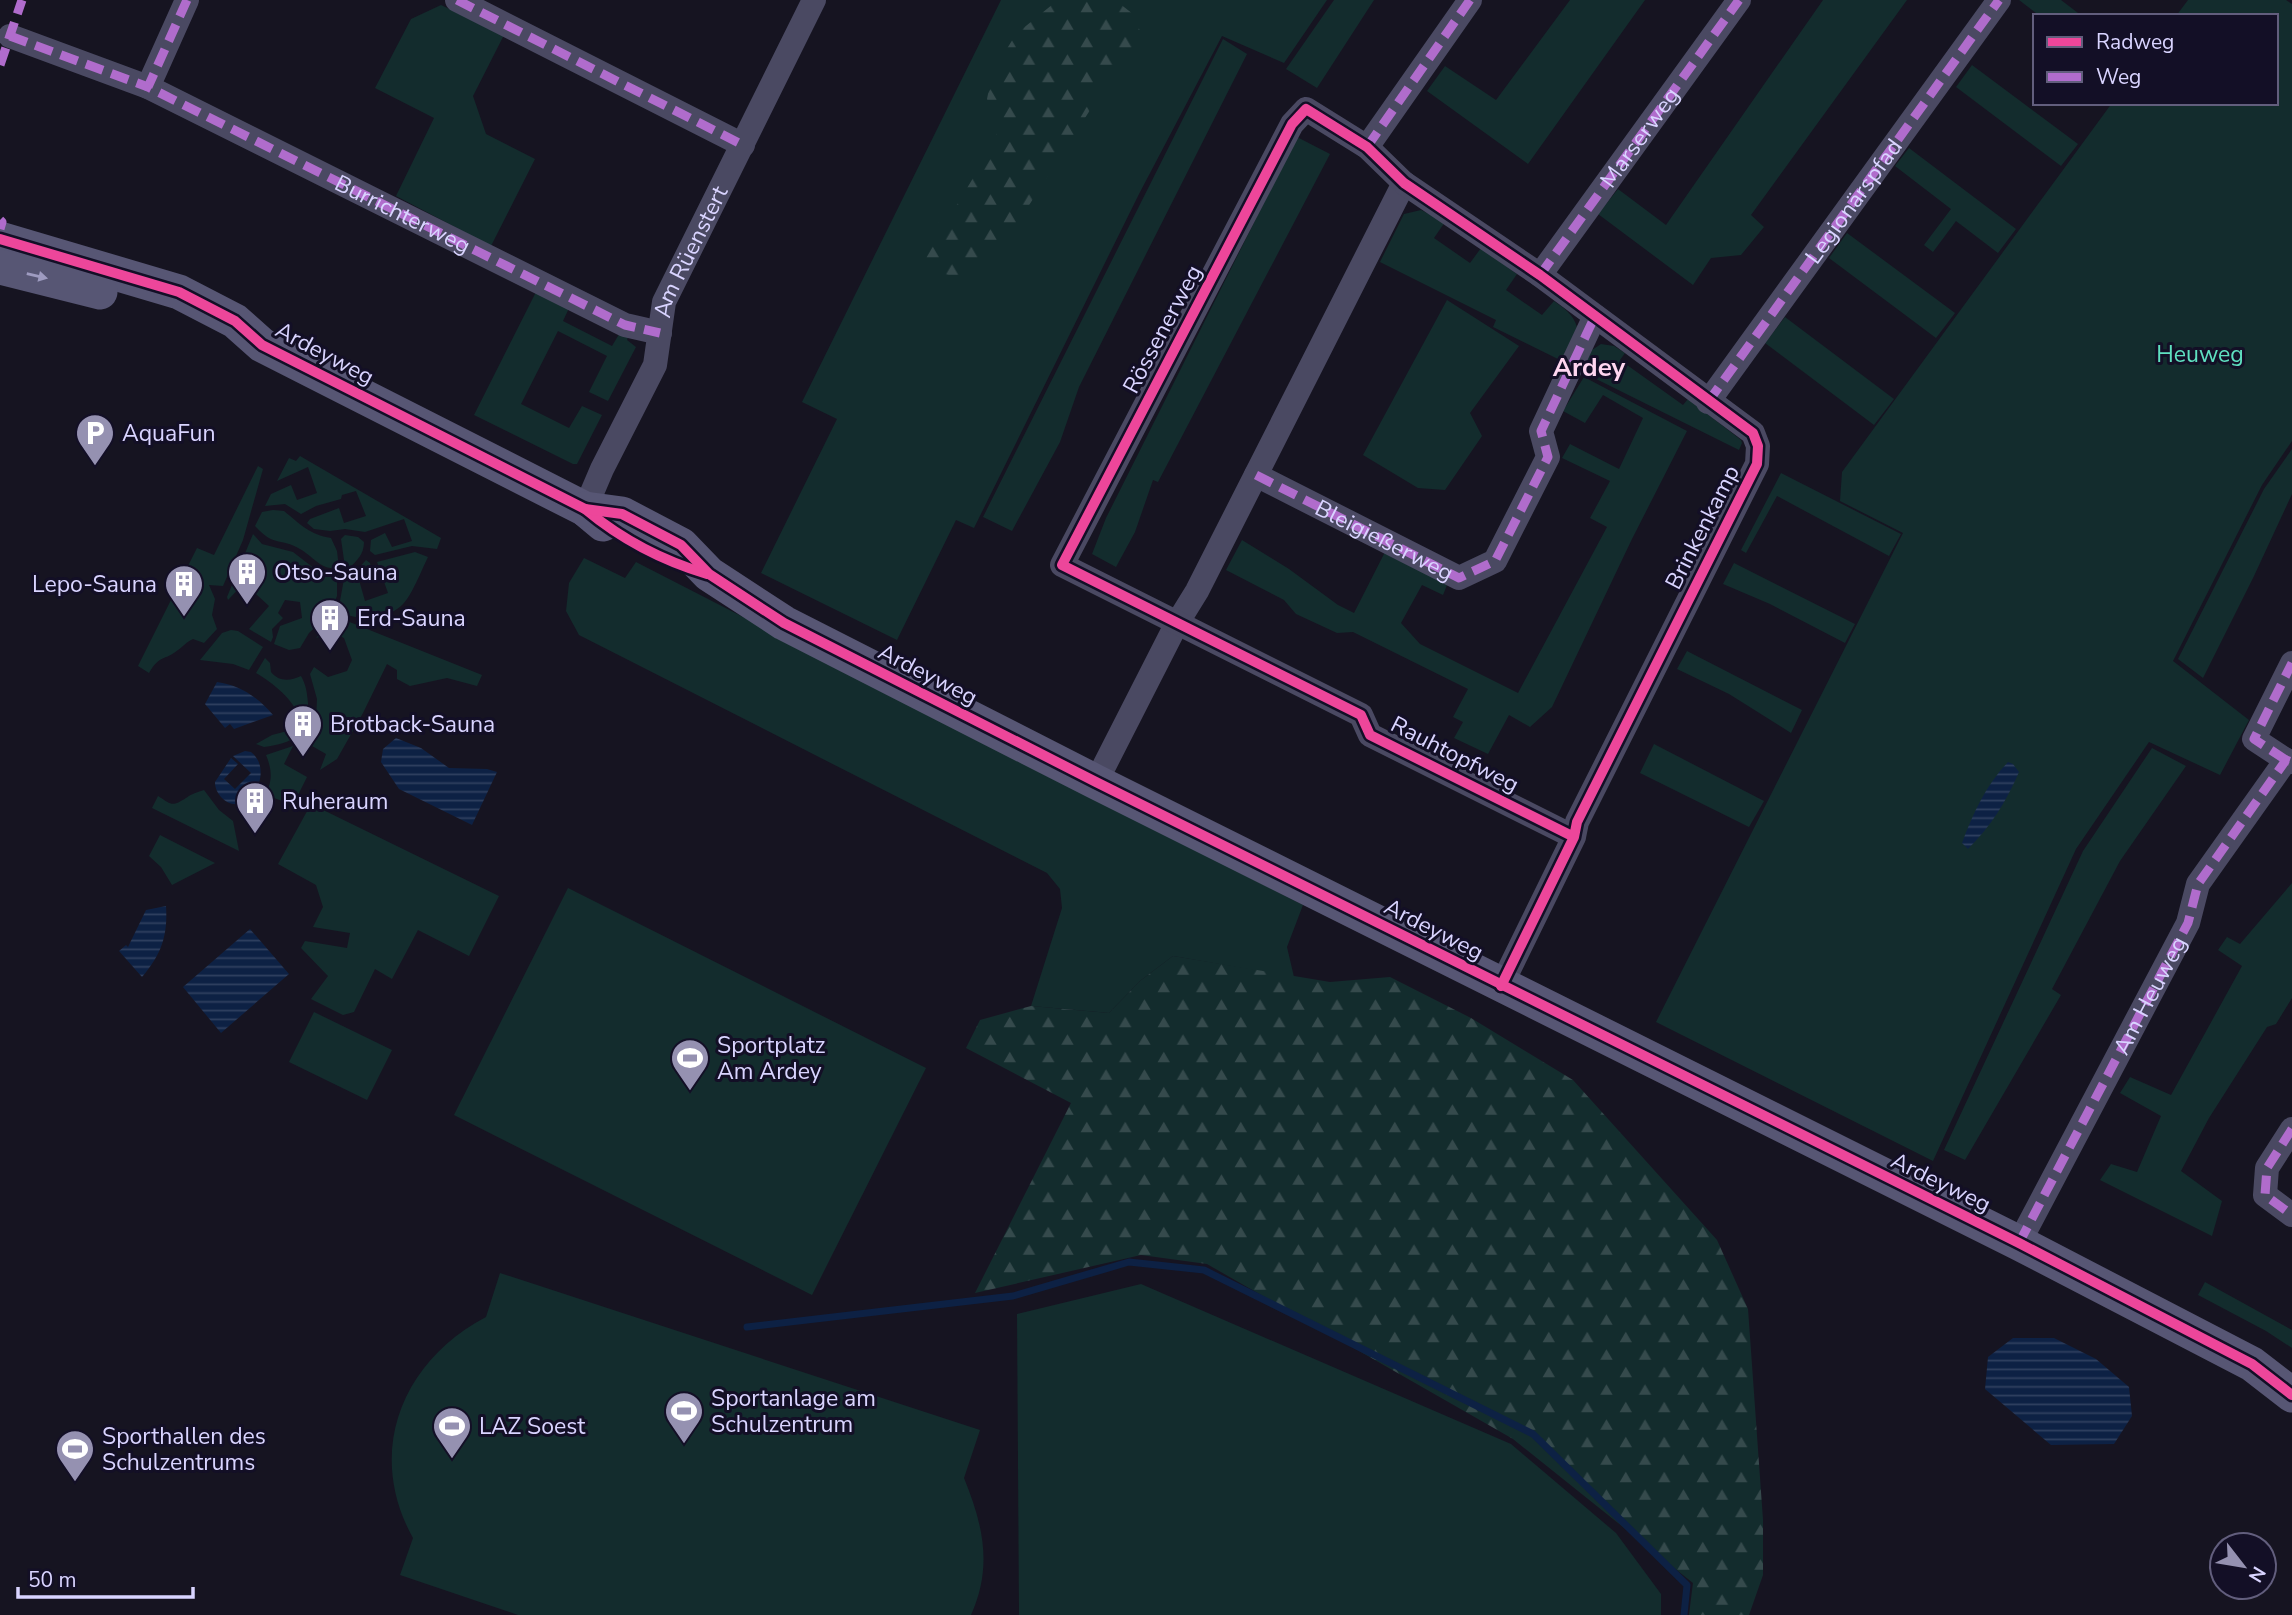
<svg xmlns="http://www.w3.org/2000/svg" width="2292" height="1615" viewBox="0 0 2292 1615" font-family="'Nunito Sans',sans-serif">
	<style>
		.green { fill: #132c2d }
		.forest { fill: url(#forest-firs) }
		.water { fill: url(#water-rules) }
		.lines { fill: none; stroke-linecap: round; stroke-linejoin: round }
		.stream { stroke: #0d2144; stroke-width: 7 }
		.street { stroke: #4a4962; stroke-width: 24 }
		.secondary { stroke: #575674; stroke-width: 35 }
		.quiet { stroke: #b06ccc; stroke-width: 9; stroke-dasharray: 18 9; stroke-linecap: butt }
		.cycleway-casing { stroke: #130f26; stroke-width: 15 }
		.cycleway { stroke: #ed469a; stroke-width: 10 }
		.oneway { fill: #9e9bc0 }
		.labels { text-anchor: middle; stroke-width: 6; stroke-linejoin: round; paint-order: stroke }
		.street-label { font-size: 23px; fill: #d9d4ff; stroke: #130f26 }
		.park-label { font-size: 23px; fill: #5fe0c0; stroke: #130f26 }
		.poi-label { font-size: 23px; fill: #d9d4ff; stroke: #130f26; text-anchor: start }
		.quarter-label { font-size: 26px; font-weight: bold; fill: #ffd6f0; stroke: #130f26 }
	</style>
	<defs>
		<pattern id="forest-firs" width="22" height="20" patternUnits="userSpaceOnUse" patternTransform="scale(1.75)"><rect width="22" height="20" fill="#132c2d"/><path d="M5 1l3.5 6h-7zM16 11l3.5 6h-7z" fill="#354a4c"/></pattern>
		<pattern id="water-rules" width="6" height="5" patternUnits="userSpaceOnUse" patternTransform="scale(1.75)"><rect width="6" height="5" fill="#0d2144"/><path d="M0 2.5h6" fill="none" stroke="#304060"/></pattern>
	</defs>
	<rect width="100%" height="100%" fill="#161421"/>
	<g class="green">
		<polygon points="1001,0 1327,0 1284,63 1222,36 1139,194 974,528 956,520 897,640 761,573 837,419 802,402"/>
		<polygon points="1334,0 1374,0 1317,88 1286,69"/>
		<polygon points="1570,0 1645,0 1528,164 1427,91 1445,66 1496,100"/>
		<polygon points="1823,0 1907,0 1751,215 1764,227 1741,255 1711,258 1693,285 1598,214 1618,189 1666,225"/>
		<polygon points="2019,0 2061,0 2082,16 2040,16"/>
		<polygon points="2188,0 2286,0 2292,4 2292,441 2262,485 2173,661 2249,720 2220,775 2149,742 2076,849 1933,1161 1656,1022 1903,533 1840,501 1842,472 2112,103 2276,103 2276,16 2176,16"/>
		<polygon points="441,5 504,35 473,96 486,134 535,159 491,246 396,196 434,118 375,88 411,19"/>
		<polygon points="1223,39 1247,54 1079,387 1060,442 1012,531 983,517"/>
		<polygon points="1972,65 2078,144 2061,166 1956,87"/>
		<polygon points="1297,137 1330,154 1158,482 1153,480 1135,532 1116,567 1092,554 1106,518"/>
		<polygon points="1909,148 2016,229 1998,253 1956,221 1933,252 1924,245 1951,209 1895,166"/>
		<path d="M 1421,210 L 1445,222 L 1434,238 L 1470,263 L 1481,248 L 1517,274 L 1506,290 L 1542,315 L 1554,301 C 1565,309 1573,314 1577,327 L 1562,361 L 1493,327 L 1496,320 L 1380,262 L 1404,214 Z"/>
		<polygon points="1847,233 1955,313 1936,338 1829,258"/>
		<polygon points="537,290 570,306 563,321 612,346 621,331 629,335 627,340 636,347 608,401 589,392 607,356 558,331 521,404 569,428 582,406 602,415 577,464 573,464 474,415"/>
		<polygon points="1447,300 1519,346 1470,413 1482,436 1445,490 1418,488 1363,455"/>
		<polygon points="1785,317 1894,399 1874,425 1765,343"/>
		<polygon points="1601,344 1614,346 1625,353 1620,360 1683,405 1688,399 1741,440 1742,443 1739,450 1580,371 1592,350"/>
		<polygon points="1584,377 1687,431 1632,539 1552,707 1530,727 1509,715 1488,754 1454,738 1463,722 1453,717 1468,689 1353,632 1337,633 1296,614 1284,600 1226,570 1242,540 1289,569 1338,605 1354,613 1385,552 1447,585 1443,595 1422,585 1401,623 1420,644 1518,693 1607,527 1590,518 1610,481 1562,458 1570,444 1619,469 1643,418 1603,395 1585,423 1563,411"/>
		<polygon points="2292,449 2292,494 2254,576 2203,678 2178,659 2264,489"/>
		<polygon points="300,456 441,538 437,549 412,546 375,555 370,551 371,540 385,533 392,547 412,541 404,519 365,532 345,529 330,531 314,529 307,523 310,519 339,508 344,523 366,516 356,491 342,495 341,499 316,506 301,514 285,504 265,506 271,494 291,485 297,500 317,493 308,467 277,481 289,458 296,461"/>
		<path d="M 258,466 L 263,469 L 243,540 L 223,586 L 209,585 L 215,599 L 212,615 L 217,629 L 204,643 L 193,639 C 186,642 184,646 178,650 C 165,661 160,654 149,673 L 138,666 L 197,548 L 214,555 Z"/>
		<polygon points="1781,473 1901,534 1889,556 1777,496 1746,553 1741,550"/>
		<path d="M 273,510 L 284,511 C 300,524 310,535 331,538 L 337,551 L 339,568 C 321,571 313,556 300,549 C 280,537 275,548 255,526 L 262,512 Z"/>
		<polygon points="253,534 262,544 293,552 315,569 335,576 337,580 337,596 330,613 309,633 300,648 289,650 274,644 280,626 302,618 300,602 285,600 278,613 283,618 272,629 273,637 271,642 249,629 269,606 244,583 228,600 227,597"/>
		<path d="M 345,535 L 358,537 L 364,542 C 364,554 357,561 348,569 L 345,567 L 341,539 Z"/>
		<path d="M 415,552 L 428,557 C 422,569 411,598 401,606 C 382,622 360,620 338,612 L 344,579 L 358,569 L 366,560 L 370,563 L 373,575 L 359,580 L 365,601 L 388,593 L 377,562 Z"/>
		<polygon points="584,558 625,578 636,562 1303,905 1287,947 1294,977 1173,956 1140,981 1109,1013 1031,1006 1062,908 1060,889 1047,873 579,635 566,611 569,583"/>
		<polygon points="1734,563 1855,624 1845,643 1770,604 1723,584"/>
		<polygon points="337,617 482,675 477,686 447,678 410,686 397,679 397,670 387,664 363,713 337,759 320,770 326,754 312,746 315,741 317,699 310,674 314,667 328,677 347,671 352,660 344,638 333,632 316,638"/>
		<polygon points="231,630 238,631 263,647 249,670 233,664 200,660 222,633"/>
		<polygon points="1687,651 1802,710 1791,733 1729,694 1677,669"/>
		<path d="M 265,658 L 270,663 L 271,672 C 279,682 290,681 301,676 C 306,685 307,692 308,703 C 310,735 293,743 264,747 L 256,744 L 272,735 L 295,729 L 300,720 C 294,699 274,684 256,673 Z"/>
		<polygon points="1654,744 1764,801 1749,827 1640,773"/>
		<path d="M 293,746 L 284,764 L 307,777 L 293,805 L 274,798 L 261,800 C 273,785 273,772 266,755 Z"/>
		<polygon points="2152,748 2186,766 2120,861 2052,989 2061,995 1965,1160 1944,1150 2083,851"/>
		<path d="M 204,790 L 219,810 L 233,821 L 239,851 L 152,808 L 158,796 C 172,805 172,807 186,798 C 191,794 198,792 204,790 Z"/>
		<polygon points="311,804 499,896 469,956 418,930 392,979 375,969 354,1012 343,1015 311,999 328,976 301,948 305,941 347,948 350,933 313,927 323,907 316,885 278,864"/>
		<polygon points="160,835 215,863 172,885 161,867 149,856"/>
		<polygon points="2292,883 2292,998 2276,1024 2267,1027 2209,1118 2181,1171 2222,1201 2212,1236 2100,1180 2111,1164 2137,1172 2161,1116 2120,1093 2130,1077 2171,1095 2242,966 2218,950 2227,937 2240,944"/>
		<polygon points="568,888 926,1068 812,1295 454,1115"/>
		<polygon points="314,1012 392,1050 367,1100 289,1062"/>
		<path d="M 500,1273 L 980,1430 L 964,1478 C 983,1525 993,1566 971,1615 L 518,1615 L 400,1575 L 413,1538 C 365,1452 402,1361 486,1317 Z"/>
		<polygon points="2205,1282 2292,1330 2292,1348 2266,1331 2198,1295"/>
		<polygon points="1141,1284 1511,1444 1616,1533 1661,1594 1661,1615 1019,1615 1017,1314"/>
	</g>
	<g class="forest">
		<polygon points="1058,0 1115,0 1133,14 1140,31 1135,58 1101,93 1024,213 987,262 956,277 930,270 919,251 924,236 955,208 996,140 997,126 987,99 992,73 1016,34"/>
		<polygon points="1173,956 1330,982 1390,977 1471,1018 1573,1080 1717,1240 1748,1309 1763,1520 1763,1575 1749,1615 1689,1615 1693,1583 1513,1439 1207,1264 1141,1255 975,1293 1071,1103 966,1048 980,1020 1031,1006 1109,1013 1140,981"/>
	</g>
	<g class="water">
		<path d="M 217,682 C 240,685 259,698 273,715 L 234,729 L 230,724 L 225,728 L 205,704 Z"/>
		<polygon points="396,738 421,748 449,768 487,769 497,772 472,825 399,789 381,762 383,749"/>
		<path d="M 245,751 L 251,752 C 277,772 245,823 221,797 C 217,792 215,788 215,782 L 231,758 L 238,764 L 224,779 L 235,789 L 251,773 L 233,756 Z"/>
		<path d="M 2008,762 L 2013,764 L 2019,772 C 2006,802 1991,826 1968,849 L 1962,843 C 1973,813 1986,785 2008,762 Z"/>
		<path d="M 166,906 C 168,936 161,955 142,977 L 119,951 L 126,945 L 128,947 L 146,910 Z"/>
		<polygon points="250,929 289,974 221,1033 183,987"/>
		<polygon points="2013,1338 2054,1338 2096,1359 2129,1387 2132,1416 2114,1444 2051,1445 1985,1389 1988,1357"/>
	</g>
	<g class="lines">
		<polyline class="stream" points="747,1327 1013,1296 1129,1262 1204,1270 1533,1434 1687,1585 1684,1615"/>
		<g class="street">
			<path id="s1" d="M 187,0 L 148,87 L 625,325 L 660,333"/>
			<polyline points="457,0 743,145"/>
			<polyline points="10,36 148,87"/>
			<polyline points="1367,147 1470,0"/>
			<polyline points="1540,275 1739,0"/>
			<path id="s2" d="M 1708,402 L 1999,0"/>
			<polyline points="1256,475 1459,578 1495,561 1548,457 1541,431 1595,316"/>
			<path id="s3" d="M 585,509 L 602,469 L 655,365 L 664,302 L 814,0"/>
			<polyline points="2286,760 2254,739 2292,663"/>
			<polyline points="1096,782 1176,625 1197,591 1404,183"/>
			<polyline points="1501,986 1574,837 1577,822 1757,464 1758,446 1753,433 1540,275 1404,183 1367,147 1306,109 1292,124 1062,565 1361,715 1370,735 1574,837"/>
			<polyline points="2292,1129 2267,1168 2265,1195 2292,1215"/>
			<polyline points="2019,1243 2188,923 2198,884 2286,760 2292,762"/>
		</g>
		<g class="secondary">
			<polyline points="0,239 179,292 235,321 262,345 585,509 603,524"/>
			<polyline points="0,267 100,292"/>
			<polyline points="585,509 622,514 681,545 709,574 784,623 1096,782 2019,1243 2252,1364 2292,1395"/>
		</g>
		<g class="quiet">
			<polyline points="187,0 148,87 625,325 660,333"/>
			<polyline points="457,0 743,145"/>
			<polyline points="10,36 148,87"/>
			<polyline points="0,65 22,0"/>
			<polyline points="1367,147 1470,0"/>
			<polyline points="0,220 2,222 0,229"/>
			<path id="s4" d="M 1540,275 L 1739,0"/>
			<polyline points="1708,402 1999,0"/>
			<path id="s5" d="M 1256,475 L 1459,578 L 1495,561 L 1548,457 L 1541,431 L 1595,316"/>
			<polyline points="2286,760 2254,739 2292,663"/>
			<polyline points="2292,1129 2267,1168 2265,1195 2292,1215"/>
			<path id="s6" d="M 2019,1243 L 2188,923 L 2198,884 L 2286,760 L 2292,762"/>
		</g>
		<defs>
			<g id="cycleway">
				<path d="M 0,239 L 179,292 L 235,321 L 262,345 L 585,509 C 622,540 660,560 707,574"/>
				<polyline points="585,509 622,514 681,545 709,574 784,623 1096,782 2019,1243 2252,1364 2292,1395"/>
				<polyline points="1501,986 1574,837 1577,822 1757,464 1758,446 1753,433 1540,275 1404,183 1367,147 1306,109 1292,124 1062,565 1361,715 1370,735 1574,837"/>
			</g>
		</defs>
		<use href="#cycleway" class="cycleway-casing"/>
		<use href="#cycleway" class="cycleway"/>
	</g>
	<defs><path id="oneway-solid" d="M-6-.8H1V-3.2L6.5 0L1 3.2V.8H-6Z" transform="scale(1.75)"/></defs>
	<use class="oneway" href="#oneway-solid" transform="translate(37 276) rotate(13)"/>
	<defs>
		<symbol id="parking-pin" viewBox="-11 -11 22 30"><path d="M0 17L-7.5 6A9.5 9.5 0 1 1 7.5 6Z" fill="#9591b1" stroke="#130f26"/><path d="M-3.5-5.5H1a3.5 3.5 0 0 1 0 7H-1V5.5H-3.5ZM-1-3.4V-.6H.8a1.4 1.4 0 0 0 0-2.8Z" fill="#fff"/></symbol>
		<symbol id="building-pin" viewBox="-11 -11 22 30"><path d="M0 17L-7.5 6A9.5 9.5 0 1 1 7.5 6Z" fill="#9591b1" stroke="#130f26"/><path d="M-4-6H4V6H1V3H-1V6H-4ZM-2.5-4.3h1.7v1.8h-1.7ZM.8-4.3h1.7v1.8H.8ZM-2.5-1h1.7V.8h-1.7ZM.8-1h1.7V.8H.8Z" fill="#fff"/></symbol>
		<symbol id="stadium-pin" viewBox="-11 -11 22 30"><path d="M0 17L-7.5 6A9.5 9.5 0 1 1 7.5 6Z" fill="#9591b1" stroke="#130f26"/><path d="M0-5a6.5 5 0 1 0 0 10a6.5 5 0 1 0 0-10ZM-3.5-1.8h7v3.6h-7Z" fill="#fff"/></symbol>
	</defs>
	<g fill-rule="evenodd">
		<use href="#parking-pin" x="73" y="411" width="44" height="60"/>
		<use href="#building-pin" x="225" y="550" width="44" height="60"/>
		<use href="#building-pin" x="162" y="562" width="44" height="60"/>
		<use href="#building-pin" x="308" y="596" width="44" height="60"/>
		<use href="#building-pin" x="281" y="702" width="44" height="60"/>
		<use href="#building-pin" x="233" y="779" width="44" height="60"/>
		<use href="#stadium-pin" x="668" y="1036" width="44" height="60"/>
		<use href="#stadium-pin" x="662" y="1389" width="44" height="60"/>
		<use href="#stadium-pin" x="430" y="1404" width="44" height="60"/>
		<use href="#stadium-pin" x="53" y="1427" width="44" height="60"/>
	</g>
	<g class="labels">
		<g class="street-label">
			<text dy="8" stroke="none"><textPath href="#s4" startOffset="170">Marserweg</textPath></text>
			<text dy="8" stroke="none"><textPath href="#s2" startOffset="248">Legionärspfad</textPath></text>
			<text dy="8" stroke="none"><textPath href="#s1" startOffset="380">Burrichterweg</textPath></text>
			<text dy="8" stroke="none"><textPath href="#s3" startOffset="280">Am Rüenstert</textPath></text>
			<text transform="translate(1162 329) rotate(-62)" y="8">Rössenerweg</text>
			<text transform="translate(325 353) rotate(28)" y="8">Ardeyweg</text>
			<text transform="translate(1702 527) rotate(-63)" y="8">Brinkenkamp</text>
			<text dy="8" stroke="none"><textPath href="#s5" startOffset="144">Bleigießerweg</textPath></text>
			<text transform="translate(928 674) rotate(27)" y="8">Ardeyweg</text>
			<text transform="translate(1455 754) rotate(27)" y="8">Rauhtopfweg</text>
			<text transform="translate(1434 929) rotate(27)" y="8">Ardeyweg</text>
			<text dy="8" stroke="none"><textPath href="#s6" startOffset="280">Am Heuweg</textPath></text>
			<text transform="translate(1941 1182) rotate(26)" y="8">Ardeyweg</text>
		</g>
		<g class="park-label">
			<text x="2200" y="362">Heuweg</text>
		</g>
		<g class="poi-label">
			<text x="122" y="441">AquaFun</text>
			<text x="274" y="580">Otso-Sauna</text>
			<text x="157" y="592" text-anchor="end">Lepo-Sauna</text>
			<text x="357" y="626">Erd-Sauna</text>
			<text x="330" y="732">Brotback-Sauna</text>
			<text x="282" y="809">Ruheraum</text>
			<text x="717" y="1053">Sportplatz<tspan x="717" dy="26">Am Ardey</tspan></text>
			<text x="711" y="1406">Sportanlage am<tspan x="711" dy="26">Schulzentrum</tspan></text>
			<text x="479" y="1434">LAZ Soest</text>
			<text x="102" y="1444">Sporthallen des<tspan x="102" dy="26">Schulzentrums</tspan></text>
		</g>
		<g class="quarter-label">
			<text x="1589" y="376">Ardey</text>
		</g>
	</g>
	<rect x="2033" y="14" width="245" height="91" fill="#130f26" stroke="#625e7d" stroke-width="2"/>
	<rect x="2047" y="37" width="35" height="10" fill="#ed469a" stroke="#625e7d" stroke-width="2"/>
	<text x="2096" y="49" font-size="21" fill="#d9d4ff">Radweg</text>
	<rect x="2047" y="72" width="35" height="10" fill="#b06ccc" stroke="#625e7d" stroke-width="2"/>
	<text x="2096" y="84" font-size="21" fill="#d9d4ff">Weg</text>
	<g transform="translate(2243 1566) rotate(121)"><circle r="33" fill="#130f26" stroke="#625e7d" stroke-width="2"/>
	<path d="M0-5L12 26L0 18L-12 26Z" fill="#9591b1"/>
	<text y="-10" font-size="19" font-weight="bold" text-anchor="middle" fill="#d9d4ff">N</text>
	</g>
	<path d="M18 1587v10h175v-10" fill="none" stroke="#d9d4ff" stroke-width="3.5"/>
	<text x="28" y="1587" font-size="21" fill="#d9d4ff" stroke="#130f26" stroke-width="5" paint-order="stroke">50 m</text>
</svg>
